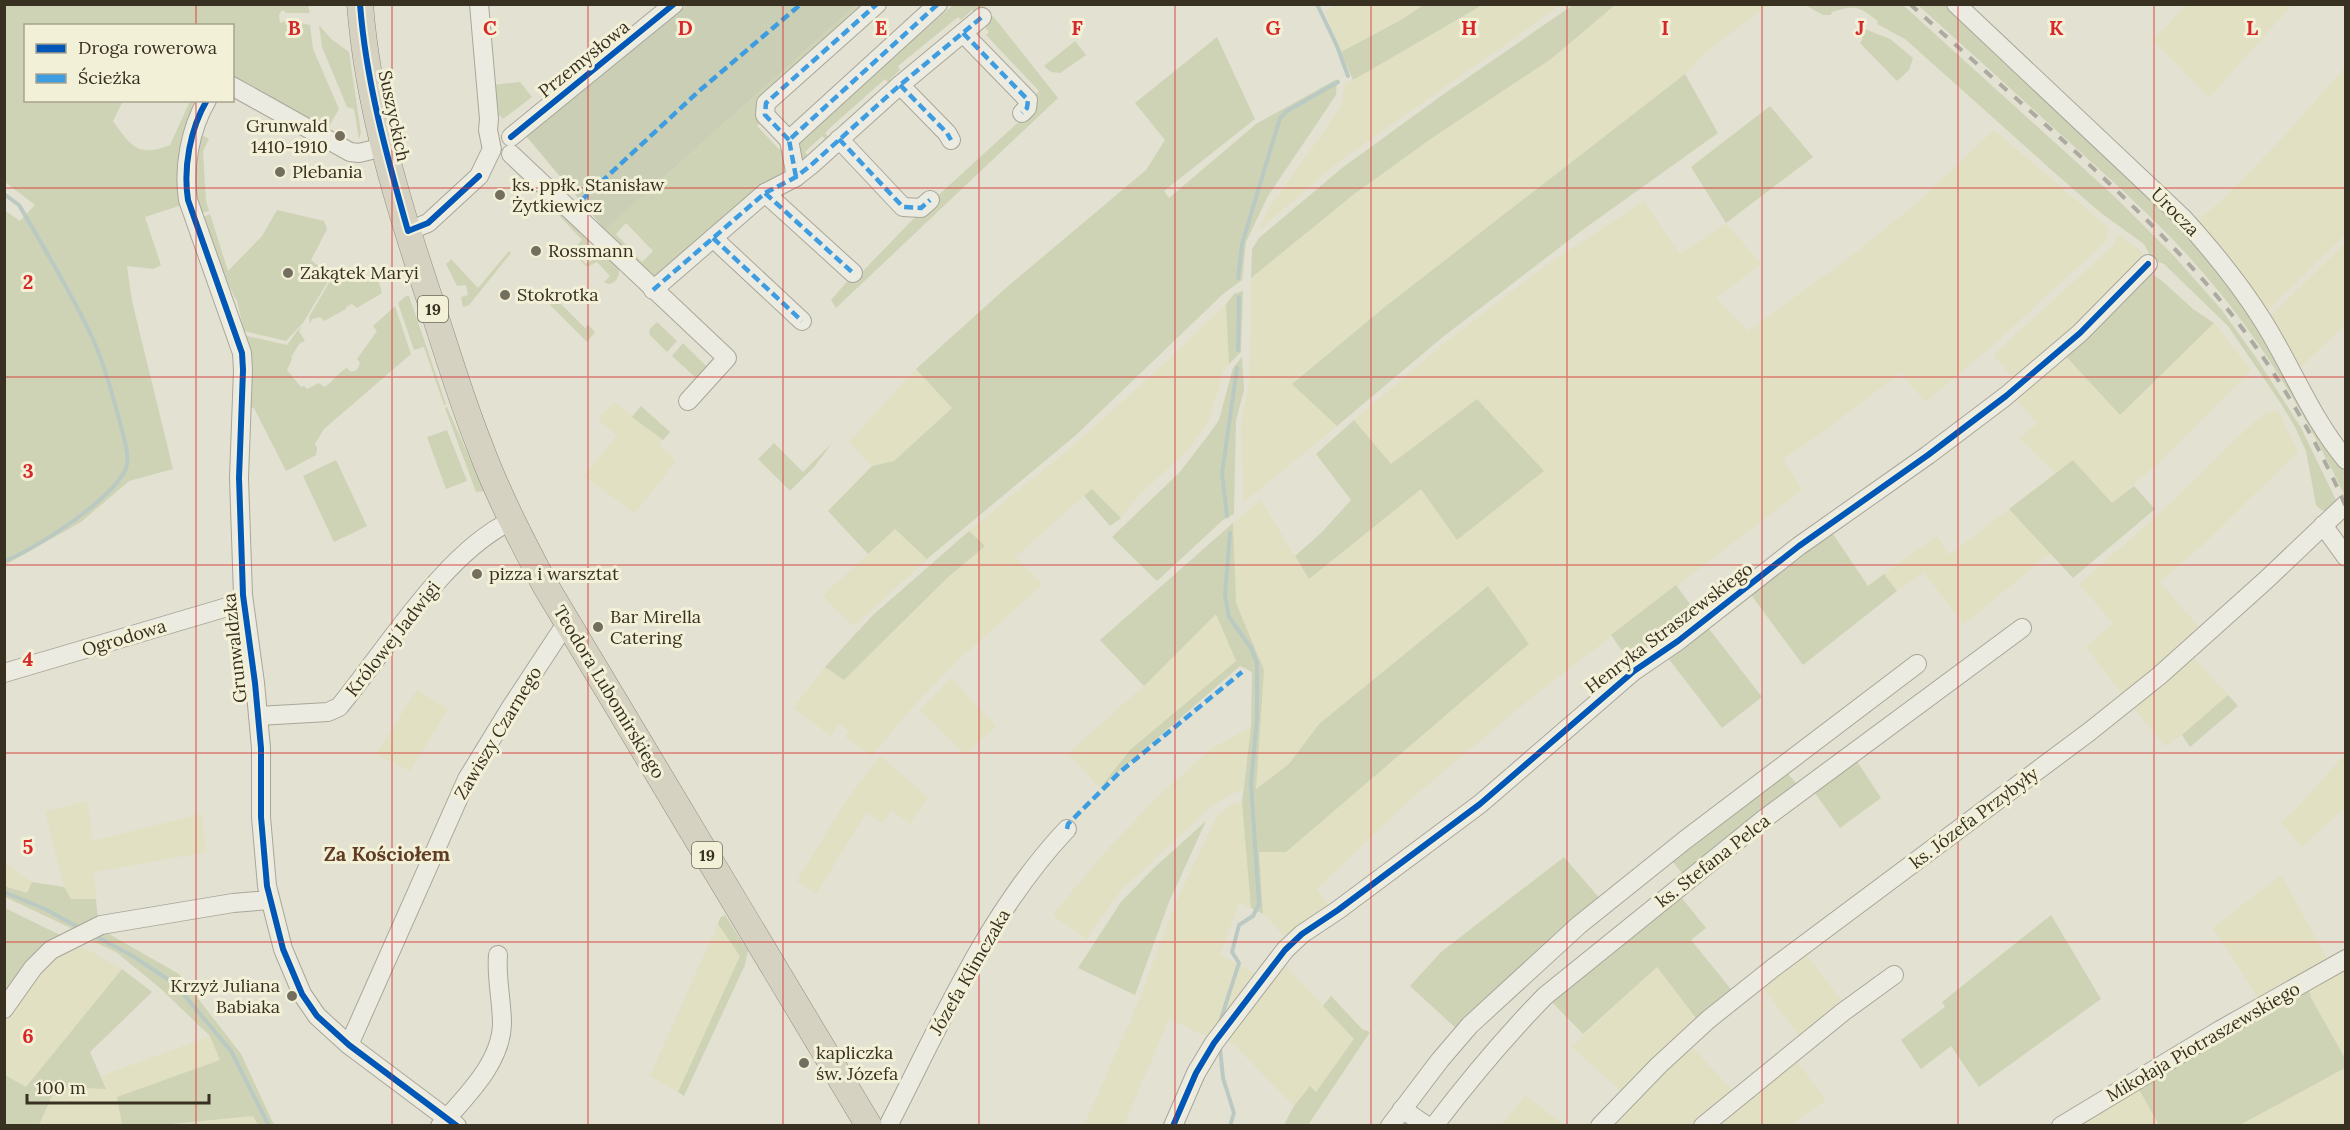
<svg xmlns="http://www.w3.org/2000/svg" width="2350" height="1130" viewBox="0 0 2350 1130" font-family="Lora,serif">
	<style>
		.farmland { fill: #e1e0c3 }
		.green { fill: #ced3b5; fill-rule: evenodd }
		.cemetery { fill: #c9ceb4 }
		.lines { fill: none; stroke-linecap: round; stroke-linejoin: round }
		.stream { stroke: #bacac3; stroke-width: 4 }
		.minor-casing { stroke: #a9a699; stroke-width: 20 }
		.highway-casing { stroke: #8e8b80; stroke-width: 27 }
		.minor { stroke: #ecebe1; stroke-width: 18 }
		.highway { stroke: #d6d2c2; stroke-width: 26 }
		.rail { stroke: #acaaa1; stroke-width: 4; stroke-dasharray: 10 10; stroke-linecap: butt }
		.quiet { stroke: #3e9de0; stroke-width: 4.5; stroke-dasharray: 9 4.5; stroke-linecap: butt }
		.cycleway-casing { stroke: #f3f0d8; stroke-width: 10 }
		.cycleway { stroke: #0057b8; stroke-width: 6 }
		.grid { fill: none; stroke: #d62828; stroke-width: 1.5; stroke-opacity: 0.55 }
		.poi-dot { fill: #746e5f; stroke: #f3f0d8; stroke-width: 2 }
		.labels { text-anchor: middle; stroke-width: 6; stroke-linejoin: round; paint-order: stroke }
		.shield { fill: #f3f0d8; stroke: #706a58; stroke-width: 1.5 }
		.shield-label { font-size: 16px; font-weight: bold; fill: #383021 }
		.street-label { font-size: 18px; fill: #383021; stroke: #f3f0d8 }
		.poi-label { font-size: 18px; fill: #383021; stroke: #f3f0d8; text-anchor: start }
		.neighbourhood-label { font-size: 20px; font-weight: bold; fill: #613c25; stroke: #f3f0d8 }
		.grid-label { font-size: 20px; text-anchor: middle; font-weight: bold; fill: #d62828; stroke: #f3f0d8; stroke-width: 6; stroke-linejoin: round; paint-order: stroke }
	</style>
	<rect width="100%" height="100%" fill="#e3e1d1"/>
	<g class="farmland">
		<polygon points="2187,4 2292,4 2292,5 2209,98 2153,40"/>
		<polygon points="1335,5 1425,5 1401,20 1341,52 1325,12"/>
		<polygon points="1479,5 1561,5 1337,163 1258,231 1267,211 1327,127 1343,101 1344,85 1479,7"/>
		<polygon points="1615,5 1768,5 1707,51 1685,74 1386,306 1292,383 1337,426 1243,503 1241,424 1249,382 1251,278 1353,195 1432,138 1551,59"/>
		<polygon points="2345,67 2345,235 2263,315 2194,224 2224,198 2289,131"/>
		<polygon points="1994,130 2109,228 2104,243 1990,348 1925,402 1901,373 1824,431 1783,459 1802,490 1531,698 1412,798 1317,889 1332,910 1289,941 1263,914 1259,852 1529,644 1487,586 1319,724 1289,764 1255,789 1264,670 1236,603 1233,523 1261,500 1309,579 1421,488 1458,539 1543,471 1477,399 1391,464 1354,420 1446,342 1542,268 1644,201 1680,254 1726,223 1761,264 1716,298 1748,331 1850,257 1918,202"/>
		<polygon points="2118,234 2140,250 2144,257 2144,264 2017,382 1993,355 2114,245"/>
		<polygon points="2345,243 2345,324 2296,372 2267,320"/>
		<polygon points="1226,304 1229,364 1223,372 1209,420 1190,448 1139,495 1121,518 1092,489 1015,557 1043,584 955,663 911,709 872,756 845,737 849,731 839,724 831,736 793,708 825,667 844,680 947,578 984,546 969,531 1075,444 1164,364"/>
		<polygon points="2214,323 2251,370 2165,457 2112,504 2074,460 2055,473 2020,439 2037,423 2013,396 2062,352 2120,415"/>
		<polygon points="916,369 952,407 894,461 872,466 849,442"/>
		<polygon points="614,402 663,440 659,445 676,461 635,513 584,476 617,436 598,419"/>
		<polygon points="2278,411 2298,451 2203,545 2160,582 2201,630 2124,696 2086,647 2113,623 2079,584 2159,514 2255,421 2267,412"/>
		<polygon points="2009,509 2051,553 1964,624 1924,573 1897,591 1884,574 1937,536 1949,555"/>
		<polygon points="895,529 927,559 854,626 823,596"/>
		<polygon points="1216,613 1236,662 1130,750 1100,788 1068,753 1144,686"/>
		<polygon points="2190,654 2228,695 2182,735 2165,746 2131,704"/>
		<polygon points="951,678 996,726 965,755 920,710"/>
		<polygon points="417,690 448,709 410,771 376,754"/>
		<polygon points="1251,727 1242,790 1230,795 1213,805 1121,890 1086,939 1053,915 1104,853 1162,793 1212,748"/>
		<polygon points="2345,754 2345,808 2302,847 2281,822 2293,812"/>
		<polygon points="880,756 928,797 910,824 892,810 882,823 866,813 816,894 797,881 848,798"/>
		<polygon points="88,801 92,841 201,814 207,852 94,872 96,899 71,899 64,887 45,811"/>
		<polygon points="1242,802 1251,908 1239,903 1220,955 1260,976 1212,1039 1169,1019 1124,1125 1084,1126 1139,1000 1177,900 1217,816 1229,806"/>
		<polygon points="4,862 32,882 28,893 5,886"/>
		<polygon points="2281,875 2330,964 2260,1001 2213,928"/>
		<polygon points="718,924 740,956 678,1092 650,1076"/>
		<polygon points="79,945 122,969 26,1087 5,1075 5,1020 28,985 47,962"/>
		<polygon points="1803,950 1845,1005 1802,1040 1760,983"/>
		<polygon points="1281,961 1354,1039 1316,1093 1310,1087 1294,1106 1224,1035"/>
		<polygon points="2345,963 2345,1058 2311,998 2307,985"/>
		<polygon points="1657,967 1699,1022 1623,1093 1572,1047"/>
		<polygon points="210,1036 220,1061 118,1097 122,1125 39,1126 56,1087 106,1089 101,1076"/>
		<polygon points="1688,1043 1735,1093 1695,1125 1614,1125 1609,1121"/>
		<polygon points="1792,1055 1826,1100 1790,1125 1708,1126"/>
		<polygon points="2345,1068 2345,1125 2240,1125"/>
		<polygon points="2136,1084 2159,1125 2068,1126"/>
		<polygon points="1525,1095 1564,1125 1502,1125"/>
		<polygon points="253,1116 258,1125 161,1126"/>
	</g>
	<g class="green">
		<polygon points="1425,4 1478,4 1479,7 1353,80 1341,52 1401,20"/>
		<path d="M 5,5 L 308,5 L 310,13 L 287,13 L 282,10 L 279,15 L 280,23 L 288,20 L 310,25 L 313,49 L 339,109 L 328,128 L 324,129 L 233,79 L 232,26 L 26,26 L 26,100 L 123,101 L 113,121 C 131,146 138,158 170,145 L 190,101 L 198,101 L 185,204 L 145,217 L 161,265 L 153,269 L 127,266 L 132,301 L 173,469 L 129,481 L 81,522 L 5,565 L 4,210 L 20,221 L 35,205 L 5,182 Z"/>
		<path d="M 856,5 L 869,5 L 758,102 L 756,110 L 762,122 L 757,126 L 780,150 L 784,144 L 786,168 L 780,177 L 656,280 L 605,230 ZM 626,223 L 653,251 L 642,262 L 616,234 Z"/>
		<polygon points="953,5 984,5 986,7 977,15 972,10 961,20 958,17 898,66 900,70 890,79 893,84 891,85 885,79 832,126 825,133 828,136 825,139 822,136 805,152 809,158 802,166 797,141"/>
		<polygon points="1573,5 1615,5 1551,59 1432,138 1353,195 1251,278 1252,249 1259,238 1342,168 1441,96"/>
		<path d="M 1805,5 L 1903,5 L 2115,197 L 2174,256 L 2221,309 L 2257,359 L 2300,426 L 2338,504 L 2326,512 L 2320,509 L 2316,505 L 2306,451 L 2295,427 L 2280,402 L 2228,326 L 2164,264 L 2153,260 L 2144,244 L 2101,213 L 2056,174 L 1905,39 L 1877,24 L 1878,21 C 1858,6 1856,5 1832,12 L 1831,15 L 1823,15 Z"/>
		<path d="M 1918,5 L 1950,5 L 2211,254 L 2345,466 L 2345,496 C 2307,417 2263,342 2205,275 C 2166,229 2121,189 2076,148 C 2023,100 1970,52 1918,5 Z"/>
		<polygon points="993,16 1058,98 836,308 831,300 858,269 862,272 920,212 1036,106 1033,98 1039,91 986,35 989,32 982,24"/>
		<polygon points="319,25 331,39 349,52 361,133 359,139 354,109 347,107 322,47"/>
		<polygon points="1862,28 1890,39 1913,58 1909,70 1897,81 1860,43 1863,39 1857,33"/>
		<polygon points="1217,37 1255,119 1164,191 1169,198 1256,124 1337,79 1336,95 1268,196 1246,242 1242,280 1223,294 1076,435 927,559 895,529 868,554 828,511 872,466 894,461 952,408 916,369 1007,287 1146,170 1165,140 1135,103"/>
		<polygon points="1075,41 1086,55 1060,73 1051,72 1044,66"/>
		<polygon points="1685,74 1718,133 1581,231 1444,336 1337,426 1292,384 1386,306"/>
		<polygon points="520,82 532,97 503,119 497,113 493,85"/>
		<polygon points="1770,106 1813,157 1726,223 1691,167"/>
		<path d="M 201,134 L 209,139 L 203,151 L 206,201 L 209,211 L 201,213 C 191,180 193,168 201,134 Z"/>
		<polygon points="277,210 324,221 327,229 311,260 331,276 303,323 286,341 244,331 237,301 217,265 203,217 210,214 228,271 262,236"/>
		<path d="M 558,210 L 589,240 L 586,248 L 578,256 L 586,264 L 603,253 L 619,268 C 620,276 616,283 609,284 L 604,282 L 610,276 L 597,262 L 587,267 L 574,254 L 575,247 L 582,240 L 556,212 Z"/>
		<polygon points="509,251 511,253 469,305 463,307 461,297 468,295 466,285 457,286 446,264 451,259 478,288"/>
		<polygon points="2152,274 2161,280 2193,309 2214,323 2120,415 2062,352 2140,281"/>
		<polygon points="333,276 379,282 382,293 357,308 352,304 346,307 346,309 324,321 320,317 312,319 310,324 309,317"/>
		<polygon points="1243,291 1241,352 1229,364 1226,304 1234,294"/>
		<polygon points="406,296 409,296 446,404 444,405 424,347 414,350 398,303"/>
		<polygon points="556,299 585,328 588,325 595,332 587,342 550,305"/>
		<path d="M 395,306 L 411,354 L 324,429 L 315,444 L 317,448 L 316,455 L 286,471 L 254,408 L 246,408 L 243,335 L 287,345 L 297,331 L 303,326 L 299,331 L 305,341 L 300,343 L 291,357 L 292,359 L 287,370 L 301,387 L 304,386 L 307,389 L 319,383 L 324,387 C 333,382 337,373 347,368 L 351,372 L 357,370 L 360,363 L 357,359 L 377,331 L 373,326 Z"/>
		<polygon points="657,322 677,341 667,352 649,334 650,329"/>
		<polygon points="683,343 706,366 715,356 716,361 700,378 694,376 672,356"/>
		<polygon points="1242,357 1244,390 1236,420 1234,514 1223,520 1157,581 1112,537 1179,473 1210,433 1219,420 1233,368"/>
		<polygon points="1477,399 1544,471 1457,540 1421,489 1309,579 1295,556 1321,533 1351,500 1316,454 1354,420 1391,464"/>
		<polygon points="641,406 670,432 663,440 632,417"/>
		<polygon points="447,407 484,491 476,492 445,408"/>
		<polygon points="447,430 467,481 446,489 427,437"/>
		<polygon points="774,443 803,472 832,443 815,466 790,491 758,459"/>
		<polygon points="336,460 367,526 334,542 303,476"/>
		<polygon points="2073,460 2112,503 2134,486 2155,509 2073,578 2009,509"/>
		<polygon points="1092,489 1121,518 1110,526 1084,496"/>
		<polygon points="1233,523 1236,603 1264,670 1256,789 1289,764 1319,724 1488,586 1529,644 1286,852 1259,852 1263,914 1251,908 1242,802 1251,727 1252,672 1240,666 1100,788 1130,750 1236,661 1216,614 1144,686 1100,640"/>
		<polygon points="1829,528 1868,586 1884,574 1897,591 1803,665 1749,592"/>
		<polygon points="969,531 985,546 947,578 844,680 825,667 872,616"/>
		<polygon points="1676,585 1699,617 1632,665 1611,635"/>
		<polygon points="1706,625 1762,697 1722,728 1665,654"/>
		<polygon points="2228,695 2238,706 2190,747 2182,735"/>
		<polygon points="1855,758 1881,798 1840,828 1812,789"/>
		<polygon points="1785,770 1800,788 1685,877 1669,857"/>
		<polygon points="1206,821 1169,902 1135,995 1078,968 1121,902 1154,868"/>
		<polygon points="1564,857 1602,901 1459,1031 1410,986 1441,952"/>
		<polygon points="32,882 64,887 71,899 96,899 98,922 73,929 5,897 4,886 27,893"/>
		<polygon points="1677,892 1706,928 1691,940 1734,993 1699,1022 1657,967 1583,1034 1549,999"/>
		<polygon points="5,908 60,935 40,951 5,999"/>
		<polygon points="725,915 748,951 745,965 684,1096 678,1092 740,956 718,924 720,918"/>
		<polygon points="2051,915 2101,999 1979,1087 1951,1046 1921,1069 1901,1040 1945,1007 1942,1002"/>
		<polygon points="102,930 179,974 241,1054 274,1125 258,1125 253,1116 161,1125 122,1125 117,1097 220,1060 210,1036 160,988 116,952 88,939"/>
		<polygon points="122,969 152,992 90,1052 106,1089 56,1087 39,1125 5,1125 5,1075 26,1087"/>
		<polygon points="2307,985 2311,998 2345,1058 2345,1068 2240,1125 2159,1125 2136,1084"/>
		<polygon points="1331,996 1362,1029 1370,1032 1308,1125 1284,1125 1294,1106 1310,1086 1316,1092 1354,1039 1323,1006"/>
	</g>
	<polygon class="cemetery" points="687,5 856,5 605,230 526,136"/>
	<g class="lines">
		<g class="stream">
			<polyline points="1317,4 1337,46 1348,76"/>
			<path d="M 4,194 L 19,205 C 44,248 71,292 92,337 C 104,363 112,392 119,419 C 122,433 129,450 127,464 C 123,493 32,552 4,561"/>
			<polyline points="1238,278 1242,244 1280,118 1287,111 1338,82"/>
			<polyline points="1238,350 1239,297"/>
			<polyline points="1227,516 1222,473 1237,368"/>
			<polyline points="4,892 45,909 80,928"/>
			<polyline points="97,937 131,955 175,984 231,1051 269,1126"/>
			<polyline points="1219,1025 1239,963 1232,952 1239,925 1253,916 1259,904 1251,784 1257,718 1257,663 1251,648 1229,617 1225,595 1230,533"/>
			<polyline points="1220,1048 1223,1078 1234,1113 1230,1126"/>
		</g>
		<defs>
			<g id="minor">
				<polyline points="479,4 489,119 488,130 491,145"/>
				<path d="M 1956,4 L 2183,218 C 2212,250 2240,284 2263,321 C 2292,367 2311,418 2346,460"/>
				<polyline points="963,33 1028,100 1027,108 1022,113"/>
				<polyline points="900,85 947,133 951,140"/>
				<polyline points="232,86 350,152 359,153 384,147"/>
				<path d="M 207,100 C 190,129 183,168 188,200 L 242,353 L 243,370 L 239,478 L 243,595 L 255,683 L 261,748 L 261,817 L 267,886 L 283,949 L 302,994 L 317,1016 L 349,1045 L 457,1126"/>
				<polyline points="511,137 674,4"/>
				<polyline points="839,139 903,207 921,208 930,200"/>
				<polyline points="789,140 765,115 766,103 877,4"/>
				<polyline points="511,154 727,358 688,401"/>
				<polyline points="796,177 789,140 938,4"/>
				<polyline points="765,193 853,273"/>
				<polyline points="408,231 428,223 479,176 492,149"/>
				<polyline points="713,238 802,321"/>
				<polyline points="653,290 765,193 796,177 810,166 900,85 982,17"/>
				<polyline points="2323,525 2346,557"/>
				<polyline points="4,673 234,605 244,605"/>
				<path d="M 258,716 L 328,712 L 339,707 C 386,650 445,552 511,521"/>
				<polyline points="4,1009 33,968 51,950 101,925 233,903 270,900"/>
				<polyline points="349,1045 467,779 511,707 567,622"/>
				<polyline points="1402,1109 1427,1126"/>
				<path d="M 440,1126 C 464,1098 501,1064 502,1024 C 502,1001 496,978 498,955"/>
				<path d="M 888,1126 C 941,1023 987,914 1067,829"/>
				<polyline points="1173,1126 1196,1073 1214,1043 1285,950 1302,934 1338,910 1480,804 1634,671 1678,641 1799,546 1928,455 2006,396 2080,333 2148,264"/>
				<polyline points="1390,1126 1440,1060 1470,1025 1579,925 1685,840 1917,664"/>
				<path d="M 1434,1126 C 1469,1080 1505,1037 1545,996 L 1764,819 L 2022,628"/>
				<polyline points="1600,1126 1659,1065 1709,1019 1773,968 2089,732 2159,676 2266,580 2346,504"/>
				<polyline points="1703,1126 1843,1012 1894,975"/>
				<polyline points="2061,1126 2220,1030 2346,959"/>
			</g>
			<path id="highway" d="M 360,4 C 368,108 399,208 432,306 C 447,352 461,399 479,444 C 497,493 521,539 545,585 L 869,1126"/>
		</defs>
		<use href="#minor" class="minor-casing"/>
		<use href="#highway" class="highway-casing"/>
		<use href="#minor" class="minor"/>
		<use href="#highway" class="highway"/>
		<path class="rail" d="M 1910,4 C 2009,94 2116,181 2204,281 C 2261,346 2312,428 2346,507"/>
		<g class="quiet">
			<polyline points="963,33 1028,100 1027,108 1022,113"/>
			<polyline points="900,85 947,133 951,140"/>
			<polyline points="839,139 903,207 921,208 930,200"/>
			<polyline points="789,140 765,115 766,103 877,4"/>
			<polyline points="796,177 789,140 938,4"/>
			<polyline points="765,193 853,273"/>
			<polyline points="571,210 699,91 801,4"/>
			<polyline points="713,238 802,321"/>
			<polyline points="653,290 765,193 796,177 810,166 900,85 982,17"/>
			<polyline points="1067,829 1068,824 1120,772 1242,672"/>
		</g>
		<defs>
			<g id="cycleway">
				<path d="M 360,4 C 366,82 387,157 408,231 L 428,223 L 479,176"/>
				<path d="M 207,100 C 190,129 183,168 188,200 L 242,353 L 243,370 L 239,478 L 243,595 L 255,683 L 261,748 L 261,817 L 267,886 L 283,949 L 302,994 L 317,1016 L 349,1045 L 457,1126"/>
				<polyline points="511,137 674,4"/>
				<polyline points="1173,1126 1196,1073 1214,1043 1285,950 1302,934 1338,910 1480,804 1634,671 1678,641 1799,546 1928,455 2006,396 2080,333 2148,264"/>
			</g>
		</defs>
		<use href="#cycleway" class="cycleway-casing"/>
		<use href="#cycleway" class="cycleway"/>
	</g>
	<path class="grid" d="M 196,4 L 196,26M 392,4 L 392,1126M 588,4 L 588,1126M 783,4 L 783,1126M 979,4 L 979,1126M 1175,4 L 1175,1126M 1371,4 L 1371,1126M 1567,4 L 1567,1126M 1762,4 L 1762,1126M 1958,4 L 1958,1126M 2154,4 L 2154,1126M 196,100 L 196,1126M 4,188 L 2346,188M 4,377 L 2346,377M 4,565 L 2346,565M 4,753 L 2346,753M 4,942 L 2346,942"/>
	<g class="poi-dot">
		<circle cx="340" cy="136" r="6"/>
		<circle cx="280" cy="172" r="6"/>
		<circle cx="500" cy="195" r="6"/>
		<circle cx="536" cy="251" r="6"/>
		<circle cx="288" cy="273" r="6"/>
		<circle cx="505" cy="295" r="6"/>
		<circle cx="477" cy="574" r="6"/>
		<circle cx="598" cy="627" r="6"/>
		<circle cx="292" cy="996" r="6"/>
		<circle cx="804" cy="1063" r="6"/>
	</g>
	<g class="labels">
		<g class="shield">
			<rect x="418" y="296" width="30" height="26" rx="4.5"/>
			<rect x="692" y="842" width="30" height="26" rx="4.5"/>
		</g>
		<g class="shield-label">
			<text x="433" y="315">19</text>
			<text x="707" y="861">19</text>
		</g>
		<g class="street-label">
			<text transform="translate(584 59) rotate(-39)" y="6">Przemysłowa</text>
			<text transform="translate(394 116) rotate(78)" y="6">Suszyckich</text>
			<text transform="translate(2175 212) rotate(45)" y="6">Urocza</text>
			<text transform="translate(1669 628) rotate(-37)" y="6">Henryka Straszewskiego</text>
			<text transform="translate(124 638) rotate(-17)" y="6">Ogrodowa</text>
			<text transform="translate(393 639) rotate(-52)" y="6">Królowej Jadwigi</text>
			<text transform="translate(235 648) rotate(-96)" y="6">Grunwaldzka</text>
			<text transform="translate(609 692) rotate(59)" y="6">Teodora Lubomirskiego</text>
			<text transform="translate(498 733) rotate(-59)" y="6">Zawiszy Czarnego</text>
			<text transform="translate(1974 818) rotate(-37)" y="6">ks. Józefa Przybyły</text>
			<text transform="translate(1713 861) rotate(-38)" y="6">ks. Stefana Pelca</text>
			<text transform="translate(970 972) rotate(-60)" y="6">Józefa Klimczaka</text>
			<text transform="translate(2203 1042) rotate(-30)" y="6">Mikołaja Piotraszewskiego</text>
		</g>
		<g class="poi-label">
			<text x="328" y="132" text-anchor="end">Grunwald<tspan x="328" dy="21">1410-1910</tspan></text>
			<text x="292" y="178">Plebania</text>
			<text x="512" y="191">ks. ppłk. Stanisław<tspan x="512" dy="21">Żytkiewicz</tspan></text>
			<text x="548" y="257">Rossmann</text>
			<text x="300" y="279">Zakątek Maryi</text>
			<text x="517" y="301">Stokrotka</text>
			<text x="489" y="580">pizza i warsztat</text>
			<text x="610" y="623">Bar Mirella<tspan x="610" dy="21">Catering</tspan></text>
			<text x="280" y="992" text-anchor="end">Krzyż Juliana<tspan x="280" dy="21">Babiaka</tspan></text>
			<text x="816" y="1059">kapliczka<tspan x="816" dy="21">św. Józefa</tspan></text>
		</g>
		<g class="neighbourhood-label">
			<text x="387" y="861">Za Kościołem</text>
		</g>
	</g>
	<g class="grid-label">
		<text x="294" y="35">B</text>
		<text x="490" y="35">C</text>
		<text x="685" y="35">D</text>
		<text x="881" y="35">E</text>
		<text x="1077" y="35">F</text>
		<text x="1273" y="35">G</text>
		<text x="1469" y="35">H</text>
		<text x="1665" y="35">I</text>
		<text x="1860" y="35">J</text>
		<text x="2056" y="35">K</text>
		<text x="2252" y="35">L</text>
		<text x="28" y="289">2</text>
		<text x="28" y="478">3</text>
		<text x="28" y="666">4</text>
		<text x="28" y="854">5</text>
		<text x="28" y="1043">6</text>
	</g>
	<rect width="2350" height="1130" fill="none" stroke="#383021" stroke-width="12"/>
	<rect x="24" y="24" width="210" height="78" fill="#f3f0d8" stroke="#a8a38f" stroke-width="1.5"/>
	<rect x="36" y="44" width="30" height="9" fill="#0057b8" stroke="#a8a38f" stroke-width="1.5"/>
	<text x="78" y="54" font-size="18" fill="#383021">Droga rowerowa</text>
	<rect x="36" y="74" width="30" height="9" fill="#3e9de0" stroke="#a8a38f" stroke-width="1.5"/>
	<text x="78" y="84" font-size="18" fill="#383021">Ścieżka</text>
	<path d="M27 1094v9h182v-9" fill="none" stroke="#383021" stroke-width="3"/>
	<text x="36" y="1094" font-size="18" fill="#383021" stroke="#f3f0d8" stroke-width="4.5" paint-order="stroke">100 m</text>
</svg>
